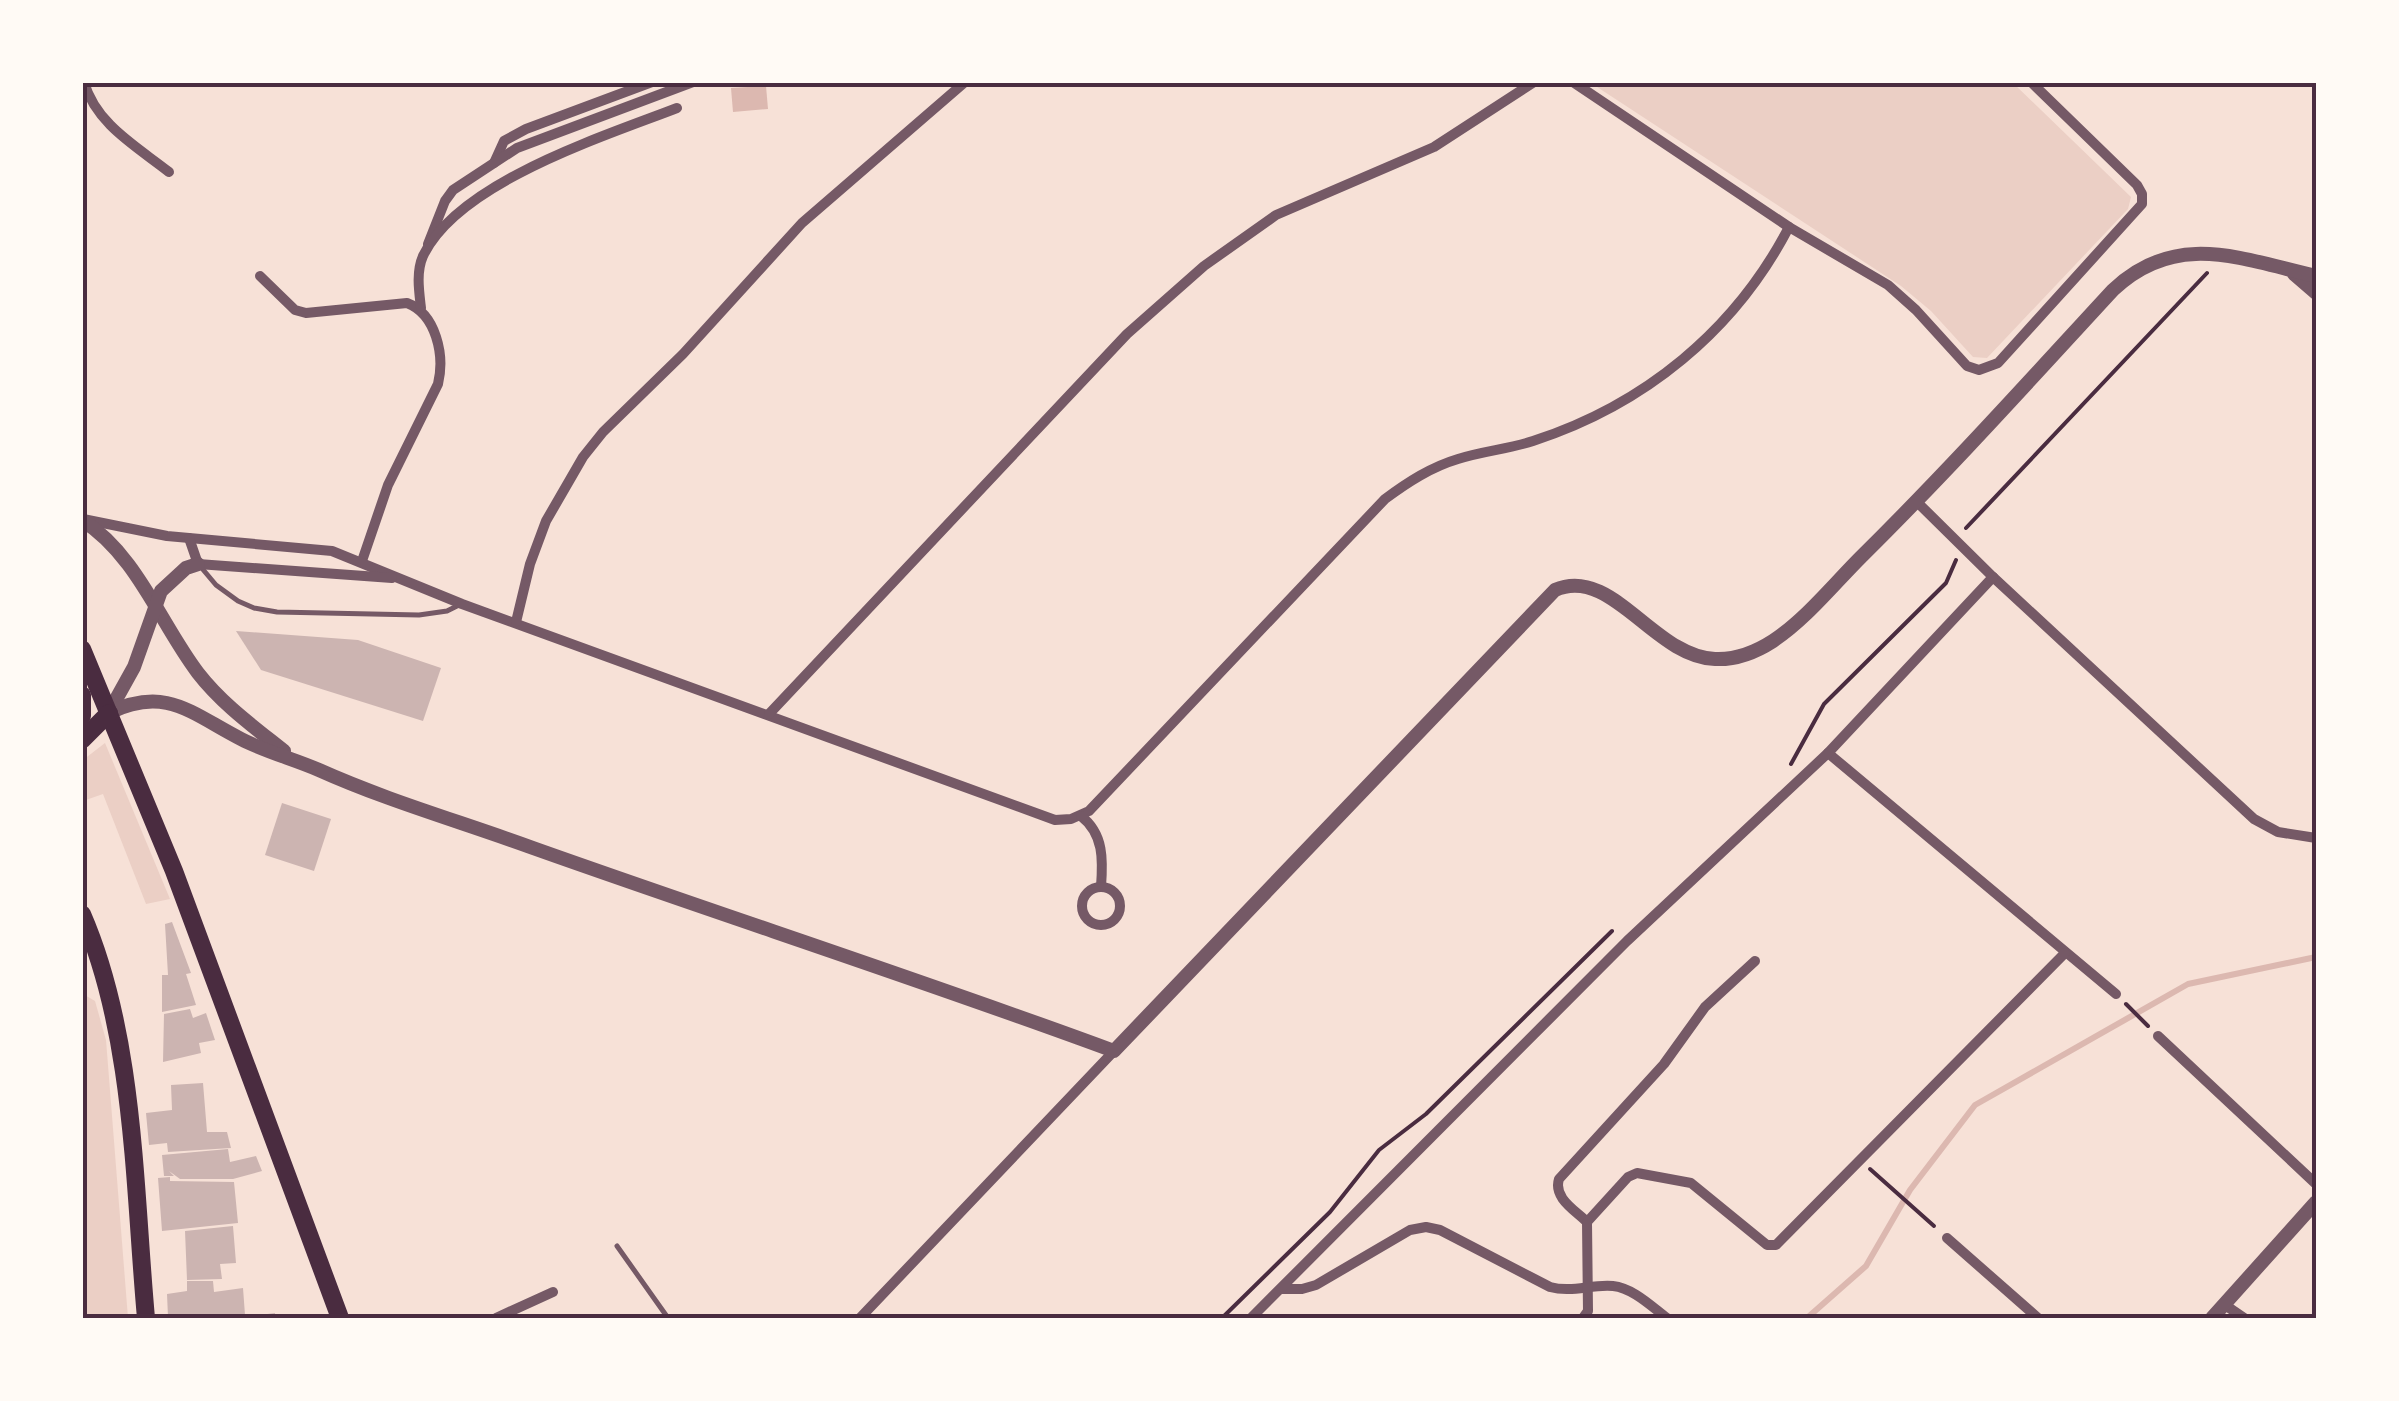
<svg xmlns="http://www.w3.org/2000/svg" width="2399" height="1401" viewBox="0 0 2399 1401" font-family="Rubik,sans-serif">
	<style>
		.green { fill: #ebcfc5 }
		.water { fill: #dcb8b0 }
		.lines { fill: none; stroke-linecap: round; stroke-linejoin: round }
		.stream { stroke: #dcb8b0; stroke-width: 6 }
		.building { fill: #ccb4b1 }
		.path { stroke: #4a2c40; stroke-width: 4 }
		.service { stroke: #755966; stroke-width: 5 }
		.minor { stroke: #755966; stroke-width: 10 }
		.tertiary { stroke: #755966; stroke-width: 14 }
		.primary { stroke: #4a2c40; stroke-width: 18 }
		.neatline { fill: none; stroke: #4a2c40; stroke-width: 4 }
	</style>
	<rect width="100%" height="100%" fill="#f7e1d7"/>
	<g class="green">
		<polygon points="1591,83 2013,83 2131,197 2128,209 1987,358 1973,357 1931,311 1901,286"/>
		<polygon points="105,743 170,899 146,904 103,794 83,801 83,760"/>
		<polygon points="83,994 95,1001 106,1040 128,1318 83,1318"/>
	</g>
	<polygon class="water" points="766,86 768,109 733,112 731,88"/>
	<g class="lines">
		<polyline class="stream" points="1807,1318 1866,1266 1910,1190 1975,1105 2188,984 2316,957"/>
	</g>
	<g class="building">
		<polygon points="236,631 358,640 441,668 423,721 261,670"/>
		<polygon points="282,803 331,819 314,871 265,855"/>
		<polygon points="172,922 191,973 186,974 196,1005 162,1012 162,975 168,975 165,924"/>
		<polygon points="190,1009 193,1018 206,1013 215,1040 199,1043 201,1053 163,1062 164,1014"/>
		<polygon points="203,1083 207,1132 227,1132 231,1148 168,1152 167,1143 149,1145 146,1113 172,1110 171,1085"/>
		<polygon points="228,1149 230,1162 256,1156 262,1171 233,1179 180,1179 169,1171 174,1176 164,1176 162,1155"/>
		<polygon points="170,1177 170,1181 234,1182 238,1223 162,1231 158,1178"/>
		<polygon points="233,1226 236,1263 220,1264 222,1279 187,1280 185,1231"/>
		<polygon points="187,1281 213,1281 214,1292 243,1288 245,1315 168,1317 167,1294 187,1291"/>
		<polygon points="275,1313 275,1318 251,1318 251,1316"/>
	</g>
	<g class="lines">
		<g class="path">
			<polyline points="1966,528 2207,273"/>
			<polyline points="1791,764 1824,704 1946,583 1956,560"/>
			<polyline points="2126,1004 2148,1026"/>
			<polyline points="1870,1169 1934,1226"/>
			<polyline points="1222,1318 1330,1212 1379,1150 1426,1114 1612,931"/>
		</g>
		<g class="service">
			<polyline points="200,566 216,585 238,601 254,608 277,612 419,615 447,611 461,604"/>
			<polyline points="617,1246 668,1318"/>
		</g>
		<g class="minor">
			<path d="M 84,82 C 96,124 136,146 169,172"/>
			<polyline points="1573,82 1789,227 1888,285 1916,310 1967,366 1979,370 1998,363 2142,204 2142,194 2137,185 2031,82"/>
			<polyline points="494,163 504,141 526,129 652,82"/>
			<polyline points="428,244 445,201 453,190 517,148 693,82"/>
			<path d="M 260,276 L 295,310 L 306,313 L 407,303 C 436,314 445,355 438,384 L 388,485 L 362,561"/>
			<path d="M 421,308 C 419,291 416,272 423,256 C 458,182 605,136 677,108"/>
			<polyline points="1917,502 1993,577 2254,819 2278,832 2316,838"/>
			<path d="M 83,519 L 167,536 L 332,551 L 462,604 L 1055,820 L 1071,819 L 1089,811 L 1385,499 C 1408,482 1431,467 1458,459 C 1483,451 1509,449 1533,441 C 1644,405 1735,331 1789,227"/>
			<polyline points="189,538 198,564 392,578"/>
			<polyline points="516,622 530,564 546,521 583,457 603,432 683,354 802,223 965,82"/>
			<polyline points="769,714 1127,334 1204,266 1276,215 1434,147 1534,82"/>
			<polyline points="1828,753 2116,994"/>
			<path d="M 1081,816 C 1104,834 1103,860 1101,887"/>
			<circle cx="1101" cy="906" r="19"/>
			<polyline points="2158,1036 2316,1184"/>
			<path d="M 1587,1222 C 1575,1210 1553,1198 1559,1179 L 1664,1064 L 1705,1007 L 1755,961"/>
			<polyline points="1947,1238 2038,1318"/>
			<path d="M 1282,1289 L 1302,1289 L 1316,1285 L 1410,1230 L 1426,1227 L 1440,1230 L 1550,1287 C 1572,1293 1591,1284 1613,1286 C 1633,1288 1652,1307 1667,1318"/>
			<polyline points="2225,1305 2244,1318"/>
			<polyline points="496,1318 553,1292"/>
			<polyline points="860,1318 1114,1051"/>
			<polyline points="1251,1318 1627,941 1828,753 1993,577"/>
			<polyline points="1583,1318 1588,1311 1587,1222 1628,1177 1637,1173 1691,1183 1767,1245 1776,1245 2065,953"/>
		</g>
		<g class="tertiary">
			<polyline points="2294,274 2316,293"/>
			<path d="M 82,520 C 137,555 160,623 198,673 C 222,704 254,727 284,751"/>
			<polyline points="109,712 134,667 161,591 186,568 198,564"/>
			<path d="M 109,713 C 166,685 192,714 241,739 C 266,752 294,759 319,770 C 388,801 462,822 533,848 C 727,917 922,980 1114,1051 L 1555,590 C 1612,565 1654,657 1715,659 C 1736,660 1756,652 1773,641 C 1806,619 1833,585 1861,557 C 1948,471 2030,380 2113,290 C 2176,230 2241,259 2316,276"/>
			<polyline points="2212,1318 2316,1202"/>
		</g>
		<g class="primary">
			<polyline points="82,649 174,871 340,1318"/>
			<polyline points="82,695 82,716"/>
			<polyline points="82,740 109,713"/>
			<path d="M 82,914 C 135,1036 134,1187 146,1318"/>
		</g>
	</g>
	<rect width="2399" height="1401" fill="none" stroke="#fffaf5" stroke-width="170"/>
	<rect x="85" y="85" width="2229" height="1231" class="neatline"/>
</svg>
